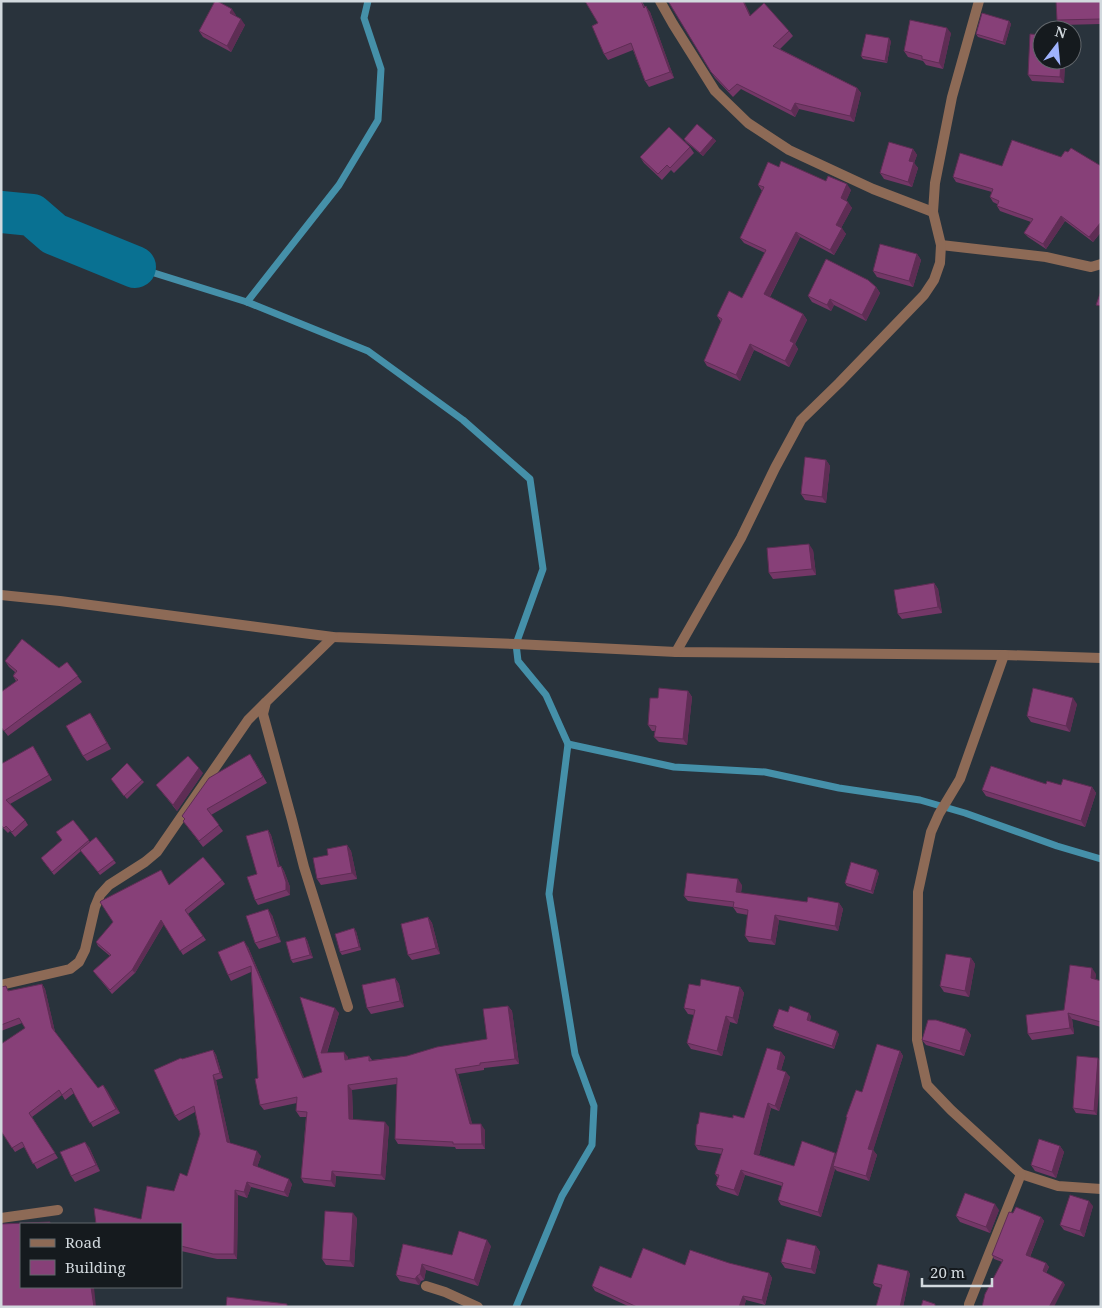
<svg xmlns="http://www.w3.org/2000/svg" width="1102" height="1308" viewBox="0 0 1102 1308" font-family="'Noto Serif',serif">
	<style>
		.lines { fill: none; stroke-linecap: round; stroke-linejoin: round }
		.stream { stroke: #4590a9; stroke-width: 7 }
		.river { stroke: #097192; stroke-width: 42 }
		.street { stroke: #8d6a56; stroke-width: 10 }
		.wall { fill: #743767 }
		.shaded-wall { fill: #5e2d54 }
		.building { fill: #874078; stroke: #5e2d54 }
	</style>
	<rect width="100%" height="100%" fill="#29333c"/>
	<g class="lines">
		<g class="stream">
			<polyline points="135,267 247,302 368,351 463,420 530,479 543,569 516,644 518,661 546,695 568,744 549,894 575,1054 594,1106 592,1145 562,1196 516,1307"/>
			<polyline points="247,302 339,185 378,120 381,69 364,18 368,1"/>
			<polyline points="568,744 674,767 765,772 839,788 920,800 965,813 1057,846 1101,859"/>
		</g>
		<polyline class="river" points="1,212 32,215 54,234 135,267"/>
		<g class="street">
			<polyline points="660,1 673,24 715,91 748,123 789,150 873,189 933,212"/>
			<polyline points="941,245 1046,257 1091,267 1101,264"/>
			<polyline points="1,595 60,601 333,637 516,644 676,652 1004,655 1101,658"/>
			<polyline points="333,637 266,702 263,714 292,820 304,867 348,1007"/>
			<polyline points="676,652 741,538 775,468 801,420 839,383 924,295 934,280 940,263 941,245 933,212 935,183 952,97 979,1"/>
			<polyline points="1004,655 960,779 939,814 931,832 918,892 917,1040 927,1085 951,1110 1021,1174 1058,1186 1101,1189"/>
			<polyline points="1,985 70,969 79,962 85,950 95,907 100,895 109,885 145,862 157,852 248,720 265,703"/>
			<polyline points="1,1218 58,1210"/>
			<polyline points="426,1286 445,1292 478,1307"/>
			<polyline points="969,1307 969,1304 1021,1174"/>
		</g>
	</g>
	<g class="wall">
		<polygon points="585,1 642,1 645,7 650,12 674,78 649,87 645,81 633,50 608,60 604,54 598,23"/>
		<polygon points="1101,1 1101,24 1061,25 1057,20"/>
		<polygon points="236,15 235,16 245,25 231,52 203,37 199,31"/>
		<polygon points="751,15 789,31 793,36 780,49 857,88 861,93 854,122 799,109 795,117 741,89 733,97 715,78 711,72"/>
		<polygon points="1009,21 1011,24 1005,45 978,37 976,34"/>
		<polygon points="951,33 943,69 926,65 923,61 908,57 904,51"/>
		<polygon points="891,41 887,63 863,59 861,56"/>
		<polygon points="1042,60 1065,60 1064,83 1032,81 1028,75"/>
		<polygon points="713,138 716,141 703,156 686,142 684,139"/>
		<polygon points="690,147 694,153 674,173 671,170 662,180 644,163 640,157"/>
		<polygon points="913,149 917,155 914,163 918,168 912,187 884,179 880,173"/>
		<polygon points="1061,157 1101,166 1101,232 1093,242 1065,221 1046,249 1028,237 1024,233 1031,222 1000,211 997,206 997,204 993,202 990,197 992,192 956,182 953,177 1002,166"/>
		<polygon points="779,167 826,181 851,190 846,201 852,208 841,228 846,234 834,255 800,237 770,297 803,314 807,320 795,344 798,349 789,367 754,350 740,381 707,366 704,361 721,322 717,316 742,298 765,253 744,243 740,238 762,191 758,185"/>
		<polygon points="917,254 921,260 913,287 877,277 873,271"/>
		<polygon points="876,287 880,293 866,321 834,305 831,311 812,302 808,296"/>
		<polygon points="826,460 830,466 826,503 805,500 801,494"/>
		<polygon points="813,550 816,575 773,579 769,573"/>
		<polygon points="934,583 938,589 942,613 902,619 898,614"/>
		<polygon points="5,661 59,668 67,662 82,682 8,736 1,727 16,681 13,676 15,672 9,667"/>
		<polygon points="688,691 692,697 687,745 659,742 654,737 655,731 652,731 648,725 658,698"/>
		<polygon points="1077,704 1070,732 1031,722 1027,716"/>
		<polygon points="90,713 94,719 111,749 87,761 83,756"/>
		<polygon points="36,751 52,780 10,804 25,820 28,825 15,837 10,831 8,833 1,826 1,764"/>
		<polygon points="254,760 267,783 211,815 223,831 203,847 183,821 185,819 182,816"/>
		<polygon points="203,773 177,811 156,785"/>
		<polygon points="111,779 142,780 144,782 127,799"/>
		<polygon points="1046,784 1061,785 1092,787 1096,793 1085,827 986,796 982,790"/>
		<polygon points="73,820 90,842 96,837 116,863 100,875 81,851 54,875 43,861 62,840"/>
		<polygon points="268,830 271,835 280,867 281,866 284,871 290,887 290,895 258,905 255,900 257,874"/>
		<polygon points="347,845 351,851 357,879 321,885 317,879 328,855"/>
		<polygon points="161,870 169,885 222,880 225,884 188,914 206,940 183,955 164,924 135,973 112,994 93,971 110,956 98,946 96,942"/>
		<polygon points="879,873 873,894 847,886 845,883"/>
		<polygon points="742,885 741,893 807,902 839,903 843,909 838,931 779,920 775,945 749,942 745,936 748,915 737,913 733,907 688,901 684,896"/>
		<polygon points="272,915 281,942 259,949 255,943"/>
		<polygon points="428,917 432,923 440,954 412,960 408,955"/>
		<polygon points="356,931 361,950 342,955 340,952"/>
		<polygon points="305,937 307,940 313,958 293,963 291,960"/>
		<polygon points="248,947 304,1078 322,1072 300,997 339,1013 327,1053 348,1057 348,1059 369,1056 372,1060 407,1056 487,1039 508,1006 512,1011 519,1064 484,1068 484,1070 458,1074 472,1124 485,1130 485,1149 456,1149 455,1147 398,1144 395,1139 397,1084 352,1090 353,1120 389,1127 385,1180 336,1176 335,1187 304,1183 301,1178 306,1117 300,1117 296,1111 297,1103 264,1110 260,1105 251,972 231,981 228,975"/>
		<polygon points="971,958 975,964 969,997 944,992 940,986"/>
		<polygon points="1096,974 1095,979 1101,981 1101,1027 1072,1019 1074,1034 1032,1040 1028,1034 1064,1010"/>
		<polygon points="395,978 399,984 404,1007 371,1014 367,1008"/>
		<polygon points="42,984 45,989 55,1032 98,1088 103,1085 120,1113 93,1127 74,1093 65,1100 62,1095 32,1117 58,1158 37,1169 24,1147 15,1152 1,1131 25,1028 22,1023 1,1031 1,987 10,991"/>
		<polygon points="700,986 740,987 744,993 737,1024 730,1022 722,1056 691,1049 687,1043 694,1015 688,1014 684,1008"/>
		<polygon points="788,1012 811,1016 810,1021 839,1034 834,1049 775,1029 773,1026"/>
		<polygon points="966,1029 971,1035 964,1056 926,1045 922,1040"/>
		<polygon points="213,1050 216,1055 223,1078 216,1080 230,1143 261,1156 257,1167 292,1184 288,1197 251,1187 247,1198 238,1195 237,1259 217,1259 181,1251 181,1224 141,1219 174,1191 187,1176 200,1134 195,1112 179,1121 175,1116 182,1059"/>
		<polygon points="900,1051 903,1056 873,1150 877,1155 869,1181 837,1171 835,1169 821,1217 781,1205 778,1200 782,1186 745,1175 738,1196 720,1190 716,1185 718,1178 715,1174 722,1154 698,1150 695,1145 733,1118 744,1118 781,1052 785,1057 781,1070 790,1077 779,1111 771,1108 759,1155 794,1166 835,1153 836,1155 847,1118 846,1117 862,1092"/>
		<polygon points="1077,1056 1097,1115 1076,1113 1073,1108"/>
		<polygon points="1060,1146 1064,1152 1056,1178 1035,1171 1031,1165"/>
		<polygon points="89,1147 100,1171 75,1182 71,1176"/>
		<polygon points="1093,1206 1084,1237 1064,1230 1060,1225"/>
		<polygon points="999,1210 990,1233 960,1222 956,1216"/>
		<polygon points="1013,1213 1041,1217 1044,1221 1030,1257 1046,1263 1049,1267 1046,1273 1063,1282 1065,1285 994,1259 992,1255"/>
		<polygon points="357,1218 354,1267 326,1265 322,1259"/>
		<polygon points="403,1244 452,1255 491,1246 478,1286 426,1270 424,1280 421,1281 419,1285 400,1281 396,1275"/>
		<polygon points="816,1246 820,1252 815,1274 785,1268 781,1262"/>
		<polygon points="729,1263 769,1273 772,1278 765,1305 746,1300 744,1307 630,1307 595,1291 592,1286 631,1278 685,1265"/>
		<polygon points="908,1271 910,1274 903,1307 876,1307 881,1288 875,1286 873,1283"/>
	</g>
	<g class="shaded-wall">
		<polygon points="743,1 744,1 754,22 750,16"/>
		<polygon points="646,6 650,12 674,78 670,72"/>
		<polygon points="232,9 236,15 234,19 230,13"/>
		<polygon points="241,19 245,25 231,52 227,46"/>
		<polygon points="1009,21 1011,24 1005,45 1003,42"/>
		<polygon points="947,28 951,33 943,69 939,63"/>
		<polygon points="889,38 891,41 887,63 885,61"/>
		<polygon points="1061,60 1065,60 1064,83 1060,77"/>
		<polygon points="857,88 861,93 854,122 850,116"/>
		<polygon points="795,103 799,109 795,117 791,111"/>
		<polygon points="713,138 716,141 703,156 700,153"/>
		<polygon points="913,149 917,155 914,163 918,168 912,187 908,182 909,161"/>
		<polygon points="847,184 851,190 845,204 841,198"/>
		<polygon points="848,202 852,208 840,230 836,225"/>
		<polygon points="1061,216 1065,221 1046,249 1043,244"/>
		<polygon points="1101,222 1101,232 1093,242 1089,237"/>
		<polygon points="842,228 846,234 834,255 830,250"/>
		<polygon points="796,232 800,237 768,300 764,294"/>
		<polygon points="917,254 921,260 913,287 909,281"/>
		<polygon points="876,287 880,293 866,321 862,315"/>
		<polygon points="830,299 834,305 831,311 827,305"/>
		<polygon points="803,314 807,320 795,344 798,349 789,367 785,361 790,341"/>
		<polygon points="750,344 754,350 740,381 736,375"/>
		<polygon points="826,460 830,466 826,503 822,497"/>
		<polygon points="809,544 813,550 816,575 812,569"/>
		<polygon points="934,583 938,589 942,613 938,607"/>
		<polygon points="688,691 692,697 687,745 683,739"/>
		<polygon points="1073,698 1077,704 1070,732 1066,726"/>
		<polygon points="90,713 94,719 111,749 107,743"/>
		<polygon points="199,768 203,773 177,811 173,805"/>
		<polygon points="1092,787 1096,793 1085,827 1081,821"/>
		<polygon points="268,830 271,835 281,872 278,867"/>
		<polygon points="347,845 351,851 357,879 352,873"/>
		<polygon points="281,866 284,871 290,887 290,895 286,890"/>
		<polygon points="877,870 879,873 873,894 871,891"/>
		<polygon points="738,879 742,885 740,898 736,892"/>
		<polygon points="839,903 843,909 838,931 835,926"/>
		<polygon points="268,909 272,915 281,942 277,936"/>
		<polygon points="775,915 779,920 775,945 771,940"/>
		<polygon points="428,917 432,923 440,954 436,948"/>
		<polygon points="161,920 164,924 135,973 132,970"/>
		<polygon points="354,928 356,931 361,950 359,947"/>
		<polygon points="305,937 307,940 313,958 310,955"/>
		<polygon points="244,941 248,947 307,1084 303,1078"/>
		<polygon points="971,958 975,964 969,997 965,991"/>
		<polygon points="1092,968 1096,974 1095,984 1091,978"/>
		<polygon points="395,978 399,984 404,1007 400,1001"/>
		<polygon points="42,984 45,989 55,1032 52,1028"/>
		<polygon points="740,987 744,993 737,1024 733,1018"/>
		<polygon points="508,1006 512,1011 519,1064 515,1059"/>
		<polygon points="335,1008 339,1013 325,1058 321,1053"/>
		<polygon points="809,1013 811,1016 809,1022 807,1020"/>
		<polygon points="1068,1013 1072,1019 1074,1034 1070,1028"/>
		<polygon points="726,1016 730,1022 722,1056 717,1051"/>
		<polygon points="966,1029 971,1035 964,1056 960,1051"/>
		<polygon points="837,1031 839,1034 834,1049 832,1046"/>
		<polygon points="213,1050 216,1055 223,1078 220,1073"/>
		<polygon points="900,1051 903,1056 872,1154 868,1149"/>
		<polygon points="344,1052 348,1057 348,1065 345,1060"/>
		<polygon points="781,1052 785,1057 780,1074 777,1069"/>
		<polygon points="1098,1058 1101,1062 1101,1069 1097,1115 1094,1111"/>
		<polygon points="455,1069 458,1074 474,1130 470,1124"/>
		<polygon points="786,1072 790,1077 779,1111 775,1106"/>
		<polygon points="213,1075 216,1080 231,1147 227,1142"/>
		<polygon points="103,1085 107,1090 120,1113 116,1109"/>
		<polygon points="348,1085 352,1090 353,1125 349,1119"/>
		<polygon points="768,1103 771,1108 758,1159 754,1154"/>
		<polygon points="385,1122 389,1127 385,1180 381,1175"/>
		<polygon points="481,1124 485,1130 485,1149 482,1144"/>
		<polygon points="85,1142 89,1147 100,1171 96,1165"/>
		<polygon points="1060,1146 1064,1152 1056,1178 1052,1172"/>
		<polygon points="873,1150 877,1155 869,1181 866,1176"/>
		<polygon points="257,1151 261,1156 256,1170 253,1165"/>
		<polygon points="835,1153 838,1158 833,1166 835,1169 821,1217 818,1212"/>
		<polygon points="741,1170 745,1175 738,1196 734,1190"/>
		<polygon points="332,1171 336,1176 335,1187 331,1181"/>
		<polygon points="289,1179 292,1184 288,1197 284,1192"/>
		<polygon points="247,1182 251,1187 247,1198 244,1192"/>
		<polygon points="235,1190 238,1195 237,1259 234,1254"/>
		<polygon points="1089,1201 1093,1206 1084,1237 1080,1231"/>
		<polygon points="995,1204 999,1210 990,1233 986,1227"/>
		<polygon points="353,1213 357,1218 354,1267 350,1261"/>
		<polygon points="1041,1217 1044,1221 1029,1259 1026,1255"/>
		<polygon points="487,1240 491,1246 478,1286 474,1280"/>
		<polygon points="816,1246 820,1252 815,1274 811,1269"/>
		<polygon points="1046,1263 1049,1267 1045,1274 1043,1271"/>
		<polygon points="422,1264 426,1270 424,1280 420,1274"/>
		<polygon points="908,1271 910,1274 903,1307 900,1307"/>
		<polygon points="769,1273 772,1278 765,1305 762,1300"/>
		<polygon points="417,1276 421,1281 419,1285 415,1279"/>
		<polygon points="1063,1282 1065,1285 1054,1307 1049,1307"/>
		<polygon points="91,1287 94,1287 96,1307 94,1307"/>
		<polygon points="743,1296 746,1300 744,1307 739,1307"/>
	</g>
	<g class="building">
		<polygon points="215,1 217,1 232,9 230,13 241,19 227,46 199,31"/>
		<polygon points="585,1 641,1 644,8 646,6 670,72 645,81 631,43 604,54 592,26 598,23"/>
		<polygon points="668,1 743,1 750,16 764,3 789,31 773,46 857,88 850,116 795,103 791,111 737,84 729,91 711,72"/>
		<polygon points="1056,1 1101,1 1101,19 1057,20"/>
		<polygon points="982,13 1009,21 1003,42 976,34"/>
		<polygon points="910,20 947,28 939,63 922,59 922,56 904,51"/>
		<polygon points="866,34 889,38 885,61 861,56"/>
		<polygon points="1030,34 1042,35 1042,60 1061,60 1060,77 1028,75"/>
		<polygon points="697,124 713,138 700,153 684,139"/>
		<polygon points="669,127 690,147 670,168 667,165 658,174 640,157"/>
		<polygon points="1012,140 1061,157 1065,151 1068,152 1071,148 1101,166 1101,222 1089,237 1061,216 1043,244 1024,233 1033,219 997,206 999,201 990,197 993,189 953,177 960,153 1002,166"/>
		<polygon points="889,142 913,149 909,161 914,162 908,182 880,173"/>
		<polygon points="781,161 826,181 828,176 847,184 841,198 848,202 836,225 842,228 830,250 796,232 764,294 803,314 790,341 794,343 785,361 750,344 736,375 704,361 722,319 717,316 729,291 742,298 766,250 740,238 764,187 758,185 768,162 779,167"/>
		<polygon points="880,244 917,254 909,281 873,271"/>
		<polygon points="826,259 868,280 876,287 862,315 830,299 827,305 808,296"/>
		<polygon points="1101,291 1101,306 1096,305"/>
		<polygon points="805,457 826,460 822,497 801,494"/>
		<polygon points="809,544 812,569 769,573 767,548"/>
		<polygon points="934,583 938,607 898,614 894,590"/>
		<polygon points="22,639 59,668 67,662 78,676 4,731 1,727 1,692 18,680 13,676 17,671 5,661"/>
		<polygon points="659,688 688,691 683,739 654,737 656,726 648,725 650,698 658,698"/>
		<polygon points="1033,688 1073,698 1066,726 1027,716"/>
		<polygon points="90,713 107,743 83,756 66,726"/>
		<polygon points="33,746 49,775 6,800 25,820 12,832 6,826 4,828 1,825 1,764"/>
		<polygon points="250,754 263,777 207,809 219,825 199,841 183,821 185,819 182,816 209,778"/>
		<polygon points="188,756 199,768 173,805 156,785"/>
		<polygon points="127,763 142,780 124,796 111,779"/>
		<polygon points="991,766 1046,784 1047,781 1061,785 1063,779 1092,787 1081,821 982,790"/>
		<polygon points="73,820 89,840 52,872 41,858 62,840 56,832"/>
		<polygon points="268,830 278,867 281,866 286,882 286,890 255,900 247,877 257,874 246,836"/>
		<polygon points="96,837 114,860 98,872 80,850"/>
		<polygon points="347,845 352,873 317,879 313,858 328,855 327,849"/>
		<polygon points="203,857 222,880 185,910 203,936 180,951 161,920 132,970 110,990 93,971 111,955 96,942 113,922 100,902 101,901 161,870 169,885"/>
		<polygon points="851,862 877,870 871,891 845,883"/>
		<polygon points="687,873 738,879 736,892 807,902 808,897 839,903 835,926 775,915 771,940 745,936 748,910 733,907 734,902 684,896"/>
		<polygon points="268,909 277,936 255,943 246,916"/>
		<polygon points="428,917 436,948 408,955 401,924"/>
		<polygon points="354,928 359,947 340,952 335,934"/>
		<polygon points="305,937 310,955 291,960 286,942"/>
		<polygon points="244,941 303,1078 322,1072 300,997 335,1008 321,1053 344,1052 345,1060 369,1056 369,1061 407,1056 437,1047 487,1039 483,1009 508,1006 515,1059 480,1063 480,1065 455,1069 470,1124 481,1124 482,1144 453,1144 453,1142 395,1139 397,1078 348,1085 349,1119 385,1122 381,1175 332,1171 331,1181 301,1178 307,1112 296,1111 297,1097 260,1105 255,1079 258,1078 251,966 228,975 218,952"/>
		<polygon points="946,954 971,958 965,991 940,986"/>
		<polygon points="1070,965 1092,968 1091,978 1101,981 1101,1022 1068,1013 1070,1028 1028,1034 1026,1015 1064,1010"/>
		<polygon points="395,978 400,1001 367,1008 362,985"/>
		<polygon points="701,979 740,987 733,1018 726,1016 717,1051 687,1043 695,1010 684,1008 689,984 700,986"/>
		<polygon points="42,984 52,1028 98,1088 103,1085 116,1109 90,1123 71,1088 62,1095 59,1090 29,1113 55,1153 33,1164 22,1142 12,1148 1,1131 1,1044 25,1028 19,1018 1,1025 1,987 6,986 8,991"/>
		<polygon points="790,1006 809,1013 807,1020 837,1031 832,1046 773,1026 779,1009 788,1012"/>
		<polygon points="928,1020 936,1020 966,1029 960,1051 922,1040"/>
		<polygon points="877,1044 900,1051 868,1149 873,1150 866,1176 833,1166 847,1117 846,1117 856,1090 862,1092"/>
		<polygon points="767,1048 781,1052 777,1069 786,1072 775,1106 768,1103 754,1154 794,1166 802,1141 835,1153 818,1212 778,1200 783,1183 741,1170 734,1190 716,1185 719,1175 715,1174 723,1149 695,1145 697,1124 698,1124 700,1112 733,1118 733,1115 744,1118"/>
		<polygon points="213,1050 220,1073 213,1075 227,1142 257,1151 253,1165 289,1179 284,1192 247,1182 244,1192 235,1190 234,1254 213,1254 181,1246 181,1224 96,1224 94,1208 141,1219 147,1186 174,1191 180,1173 187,1176 200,1134 194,1106 175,1116 154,1070 181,1058 182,1059"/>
		<polygon points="1077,1056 1098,1058 1094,1111 1073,1108"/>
		<polygon points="1039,1139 1060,1146 1052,1172 1031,1165"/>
		<polygon points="85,1142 96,1165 71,1176 60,1152"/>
		<polygon points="965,1193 995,1204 986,1227 956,1216"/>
		<polygon points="1070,1195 1089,1201 1080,1231 1060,1225"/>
		<polygon points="1016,1207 1041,1217 1026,1255 1046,1263 1043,1271 1063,1282 1049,1307 982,1307 985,1294 1003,1260 992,1255 1009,1212 1013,1213"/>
		<polygon points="325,1211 353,1213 350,1261 322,1259"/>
		<polygon points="50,1222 50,1224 21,1224 21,1287 91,1287 94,1307 1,1307 1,1224"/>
		<polygon points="459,1231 487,1240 474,1280 422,1264 420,1274 417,1276 415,1279 396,1275 403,1244 452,1255"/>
		<polygon points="787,1239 816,1246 811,1269 781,1262"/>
		<polygon points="643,1248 685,1265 690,1250 729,1263 769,1273 762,1300 743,1296 739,1307 637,1307 592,1286 600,1266 631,1278"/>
		<polygon points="878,1264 908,1271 900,1307 876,1307 882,1285 873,1283"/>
		<polygon points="227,1297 287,1304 287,1307 226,1307"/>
		<polygon points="923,1300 935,1304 935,1307 921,1307"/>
	</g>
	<rect width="1102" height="1308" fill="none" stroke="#d2d9de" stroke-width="5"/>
	<rect x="20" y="1223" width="162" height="65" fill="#151a1e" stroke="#61666b"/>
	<rect x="30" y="1239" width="25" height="8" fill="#8d6a56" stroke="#61666b"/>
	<text x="65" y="1248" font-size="15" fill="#d2d9de">Road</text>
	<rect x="30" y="1260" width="25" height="15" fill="#874078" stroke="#61666b"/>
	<text x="65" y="1273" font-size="15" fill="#d2d9de">Building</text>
	<g transform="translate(1057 45) rotate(16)"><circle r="24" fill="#151a1e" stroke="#61666b"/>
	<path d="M0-4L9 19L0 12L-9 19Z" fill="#9fb3fd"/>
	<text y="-8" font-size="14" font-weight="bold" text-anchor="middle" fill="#d2d9de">N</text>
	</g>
	<path d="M922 1278v8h70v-8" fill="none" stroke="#d2d9de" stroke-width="2.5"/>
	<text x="930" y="1278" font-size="15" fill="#d2d9de" stroke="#151a1e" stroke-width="4" paint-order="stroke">20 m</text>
</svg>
